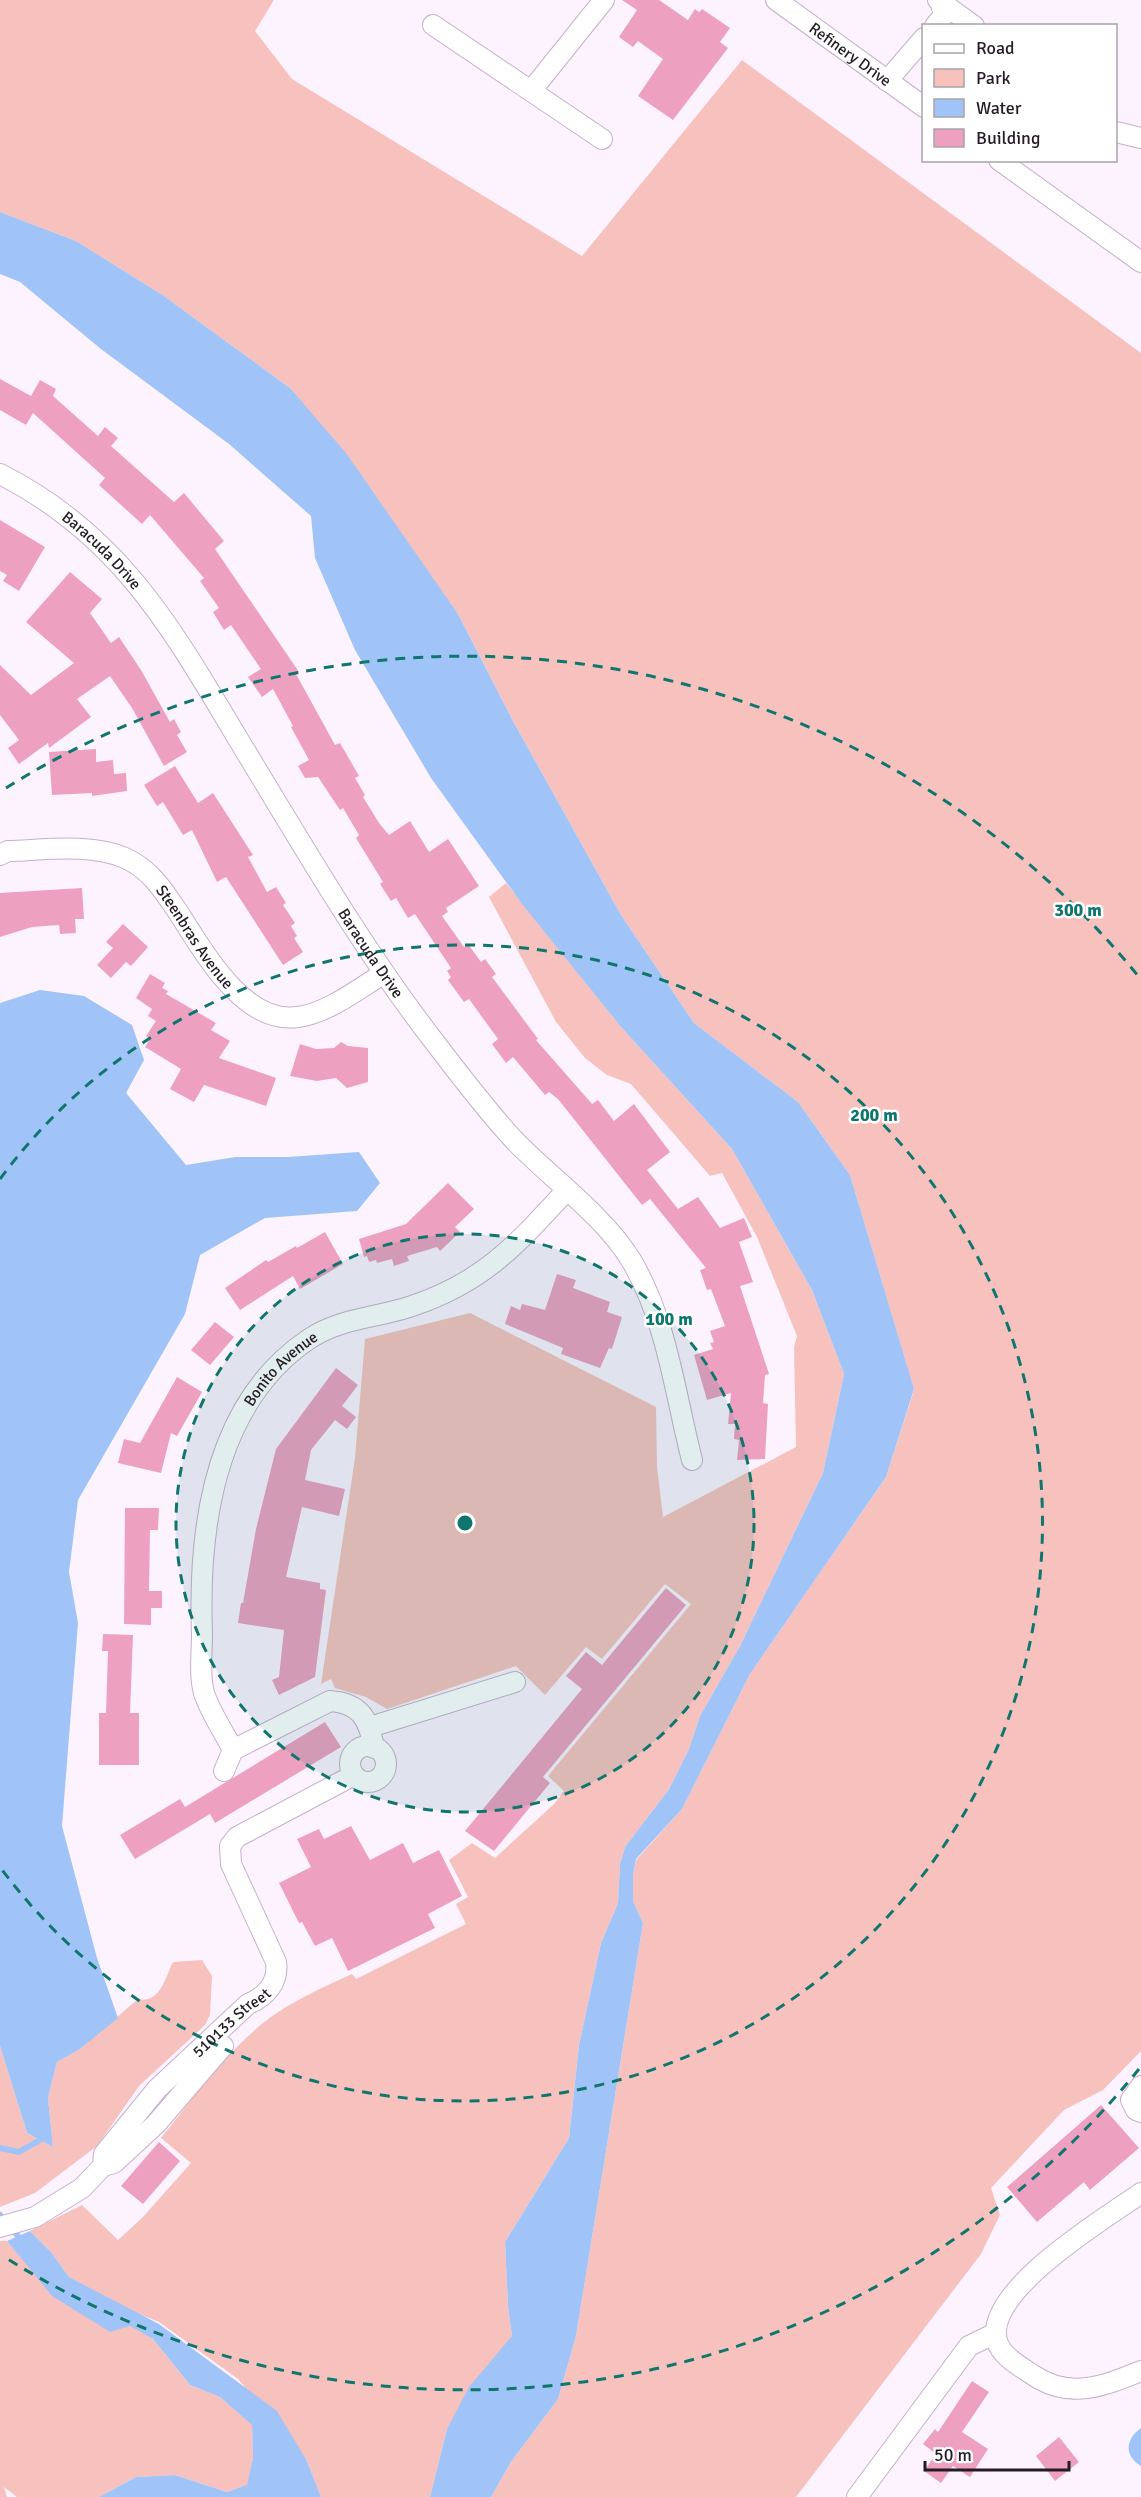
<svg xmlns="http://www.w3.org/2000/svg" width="1141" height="2497" viewBox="0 0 1141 2497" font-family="Signika,sans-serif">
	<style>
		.green { fill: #f7c2be }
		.water { fill: #a0c4f7 }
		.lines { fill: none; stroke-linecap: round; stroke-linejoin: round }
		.stream { stroke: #a0c4f7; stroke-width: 6 }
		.building { fill: #eea0c1 }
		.minor-casing { stroke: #c6b0cb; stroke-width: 22 }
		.minor { stroke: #fff; stroke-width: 20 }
		.ring { fill: none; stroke: #0f766e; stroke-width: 3; stroke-dasharray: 10 8 }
		.labels { text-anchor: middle; stroke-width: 5; stroke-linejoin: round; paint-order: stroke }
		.street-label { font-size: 16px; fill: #241b25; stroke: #fff }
		.centre { fill: #0f766e; stroke: #fff; stroke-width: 3 }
		.ring-label { font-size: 18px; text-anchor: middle; font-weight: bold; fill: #0f766e; stroke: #fff; stroke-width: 5; stroke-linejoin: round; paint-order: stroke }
	</style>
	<rect width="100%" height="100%" fill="#fdf3ff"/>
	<g class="green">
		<polygon points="0,0 274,0 255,31 292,79 582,256 742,60 1141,353 1141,2051 1103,2090 1064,2110 991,2188 1000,2215 981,2254 796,2497 491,2497 511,2462 558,2399 576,2336 643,1923 633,1901 633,1875 636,1860 682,1809 750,1674 886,1477 914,1390 850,1175 798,1102 694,1023 621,915 513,721 458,614 290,388 164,296 76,241 0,212"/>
		<path d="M 506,883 L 621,1027 L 732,1149 L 812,1290 L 844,1374 L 823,1473 L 740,1646 L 700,1716 L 689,1749 L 669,1789 L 625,1847 L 620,1864 L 618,1903 L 601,1943 L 579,2045 L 569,2138 L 505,2242 L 508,2307 L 512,2336 L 447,2429 L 430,2497 L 321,2497 L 307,2461 L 238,2379 L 159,2322 L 132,2311 L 69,2277 L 51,2252 L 30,2231 L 82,2205 L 118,2240 L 142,2218 L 191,2163 L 161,2138 C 193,2098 223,2056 263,2023 C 289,2002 322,1988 352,1974 L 356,1979 L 466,1924 L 456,1904 L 468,1897 L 449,1860 L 472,1843 L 495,1858 L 554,1804 L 564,1791 L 548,1776 L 691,1604 L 665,1584 L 602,1659 L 586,1647 L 545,1695 L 516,1666 L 387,1709 L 366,1697 L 335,1688 L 331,1679 L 321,1684 L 355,1458 L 365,1339 L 470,1313 L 656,1407 L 657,1467 L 663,1517 L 796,1447 L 794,1347 L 797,1336 L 757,1237 L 722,1173 L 710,1176 L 631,1084 L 607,1075 L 585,1058 L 556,1022 L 489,897 Z"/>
		<path d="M 202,1960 L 212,1976 L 210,2015 L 205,2025 L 139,2086 L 97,2146 L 35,2193 L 0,2207 L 0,2046 L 27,2133 L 53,2147 L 48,2098 L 57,2062 L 80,2049 L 138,1999 C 160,2004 165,1978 173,1962 Z"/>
		<polygon points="0,2241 7,2241 27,2264 153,2339 190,2385 220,2397 252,2424 253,2458 248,2485 227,2492 175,2475 136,2477 99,2497 17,2497 4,2487 7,2497 0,2497"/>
	</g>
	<g class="water">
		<polygon points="0,212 76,241 164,296 290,388 346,453 458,614 513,721 621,915 694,1023 798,1102 850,1175 914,1389 886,1477 750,1674 682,1809 636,1859 633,1875 633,1901 643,1923 576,2336 558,2399 511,2462 491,2497 430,2497 447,2429 469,2387 512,2336 508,2307 505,2242 569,2138 579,2045 601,1943 618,1903 620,1864 625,1847 669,1789 689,1749 700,1716 740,1646 823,1473 844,1374 812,1290 732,1149 621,1027 522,904 431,778 355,650 315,558 311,516 229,444 101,349 20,282 0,274"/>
		<polygon points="40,990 84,996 132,1025 144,1060 126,1093 186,1165 235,1157 288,1157 359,1152 380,1183 357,1211 265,1218 200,1255 185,1314 78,1500 69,1572 78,1623 62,1826 97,1958 118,2018 80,2049 57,2062 48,2098 53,2147 27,2133 0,2046 0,1003"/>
		<polygon points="30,2231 51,2252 69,2277 159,2324 277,2411 307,2461 321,2497 99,2497 136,2477 175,2475 227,2492 247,2485 253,2458 252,2425 220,2397 190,2385 153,2339 130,2326 110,2332 52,2296 7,2241"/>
		<path d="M 1141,2428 L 1141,2466 C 1124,2456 1125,2439 1141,2428 Z"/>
	</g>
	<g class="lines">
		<g class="stream">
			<polyline points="0,2148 19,2152 40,2140"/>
			<polyline points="0,2215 23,2242"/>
		</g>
	</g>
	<g class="building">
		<polygon points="622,0 659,0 688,20 695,9 699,12 702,9 730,28 720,42 728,48 673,120 638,96 663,59 638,41 633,47 619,37 637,10"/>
		<polygon points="0,379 31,396 40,380 56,389 53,396 98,436 105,427 118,438 111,446 174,502 184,493 224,541 215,549 299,672 296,674 335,745 340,743 359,776 355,778 365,795 363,797 379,823 389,835 410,821 429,852 448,839 479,886 446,908 448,912 442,916 464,947 468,944 481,962 485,959 496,974 492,977 538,1039 536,1040 592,1104 598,1100 614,1121 634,1104 670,1152 647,1170 678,1209 698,1197 720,1228 744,1218 752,1237 739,1242 753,1282 740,1286 769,1374 765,1375 763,1403 768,1404 765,1459 737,1460 739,1440 734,1439 735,1424 728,1424 731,1393 707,1400 694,1355 713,1349 710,1343 714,1342 710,1331 725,1326 711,1289 707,1290 700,1270 706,1268 650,1199 642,1205 558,1099 549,1092 545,1095 513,1057 506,1063 492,1044 498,1039 469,999 464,1002 448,980 451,977 447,971 451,968 415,914 408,918 396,898 391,901 380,884 383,882 356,838 359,835 343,808 340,810 318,777 305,778 298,766 309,760 291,727 293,726 273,689 262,697 248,677 261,669 231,625 224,630 213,612 219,608 200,581 204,578 150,515 142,524 99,485 105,478 33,413 26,425 0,410"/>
		<polygon points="0,520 45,547 19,591 3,581 7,575 0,571"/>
		<polygon points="70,572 102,599 90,613 111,643 119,637 141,670 170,722 174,719 181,732 177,735 187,752 164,766 132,708 110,676 77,699 91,717 49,748 48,743 19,764 8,748 19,740 0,715 0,665 31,695 74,663 26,622"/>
		<polygon points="96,749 96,762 113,760 114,774 126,773 127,791 92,796 92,793 52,795 49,752"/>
		<polygon points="175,766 198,803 213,793 253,855 248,857 267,892 276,887 286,903 283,905 295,923 291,926 297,936 294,938 303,952 283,965 226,877 217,882 192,830 183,835 163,802 157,806 144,785"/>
		<polygon points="82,888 84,919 75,919 76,933 60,934 59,925 32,927 0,937 0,893"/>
		<polygon points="123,924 148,947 131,966 126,962 111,978 97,965 113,948 106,942"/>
		<polygon points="150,974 165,983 162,988 168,991 166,994 216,1023 211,1030 230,1041 219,1058 276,1078 266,1106 204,1085 194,1102 170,1089 181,1069 145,1047 150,1039 146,1036 156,1021 148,1016 152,1009 136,998"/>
		<polygon points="341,1042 348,1046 368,1048 368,1082 347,1088 336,1078 317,1081 290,1076 300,1044 316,1049 334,1048"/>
		<polygon points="448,1183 474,1209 455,1227 460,1232 440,1251 437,1247 407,1256 409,1261 394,1266 392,1259 377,1263 376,1260 369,1262 367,1256 364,1257 359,1239 406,1224"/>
		<polygon points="325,1232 343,1264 300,1289 293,1276 240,1310 225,1288 266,1260 268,1262 296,1246 297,1248"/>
		<polygon points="557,1274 576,1280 573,1288 610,1302 607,1312 622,1317 612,1349 609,1348 600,1368 561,1354 563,1348 505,1324 511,1306 520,1310 522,1304 545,1310"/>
		<polygon points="215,1322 234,1337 210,1365 191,1350"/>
		<polygon points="336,1368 358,1385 342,1406 356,1417 347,1429 335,1420 311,1450 305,1480 345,1489 339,1516 302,1507 286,1577 320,1583 320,1589 326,1590 315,1677 279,1695 272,1680 279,1677 284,1630 238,1623 241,1603 243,1603 256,1529 276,1449"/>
		<polygon points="177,1377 202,1392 177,1436 171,1433 161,1473 118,1463 124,1439 140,1443"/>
		<polygon points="125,1508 159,1508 158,1530 150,1530 149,1591 162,1591 162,1608 151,1608 151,1625 124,1624"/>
		<polygon points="666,1588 686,1605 543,1777 550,1783 494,1851 465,1831 582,1689 566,1676 586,1652 602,1665"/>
		<polygon points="103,1634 133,1635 130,1713 139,1713 139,1765 99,1765 99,1713 106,1713 108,1651 102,1651"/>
		<polygon points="325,1722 341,1747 215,1823 210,1814 135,1859 120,1835 180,1799 185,1807"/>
		<polygon points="351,1826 370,1860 403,1843 413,1863 439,1850 462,1896 428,1914 435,1928 348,1971 332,1938 315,1946 302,1922 299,1923 279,1883 311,1867 297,1839 319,1829 324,1839"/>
		<polygon points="1101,2105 1139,2148 1090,2190 1084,2182 1037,2222 1007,2187"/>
		<polygon points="159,2142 180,2161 143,2204 121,2186"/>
		<polygon points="972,2381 989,2392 962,2432 988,2449 970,2477 953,2466 941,2483 924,2471 936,2454 923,2444 935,2429 938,2432"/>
		<polygon points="1059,2437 1079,2462 1055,2481 1036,2456"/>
	</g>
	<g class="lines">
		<defs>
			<g id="minor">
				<path id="s1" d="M 776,0 L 924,107"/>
				<polyline points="938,0 974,26"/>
				<polyline points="433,25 602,139"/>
				<polyline points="935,26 944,15 941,4 945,0"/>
				<polyline points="887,81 924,38"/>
				<polyline points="531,91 604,0"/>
				<polyline points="1116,132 1141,138"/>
				<polyline points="999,160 1141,262"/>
				<path id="s2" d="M 0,474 C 129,539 180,644 252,762 C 309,856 365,952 433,1040 C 459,1074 486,1110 515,1141 C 551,1178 605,1217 631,1260 C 667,1320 675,1394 692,1460"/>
				<path id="s3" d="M 0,855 L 8,851 C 44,850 91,843 125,858 C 150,869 163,890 178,912 C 203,950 243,1025 298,1017 C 328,1013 358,989 383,974"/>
				<polyline points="370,1727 515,1682"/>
				<circle cx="368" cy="1764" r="18"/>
				<path id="s4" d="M 374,1748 C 369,1720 361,1703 330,1701 L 233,1750 C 224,1732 210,1712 204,1693 C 199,1676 202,1652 202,1634 C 198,1529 214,1403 309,1339 C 340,1318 377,1318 412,1306 C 484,1282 516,1245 566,1191"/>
				<polyline points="224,1771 233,1750"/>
				<polyline points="1141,2086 1131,2100 1136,2110 1141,2112"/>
				<path id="s5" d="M 103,2166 L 104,2154 L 157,2089 L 248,2004 C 266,1997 279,1982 276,1962 L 231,1864 L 230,1846 L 237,1837 L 354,1775"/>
				<path d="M 1141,2193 C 1106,2218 983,2291 997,2341 C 1001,2356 1021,2367 1033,2375 C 1070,2400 1104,2386 1141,2371"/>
				<polyline points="0,2227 35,2217 82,2188 103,2166 114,2163 156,2124 223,2046"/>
				<polyline points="857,2497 969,2346 996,2333"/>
			</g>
		</defs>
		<use href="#minor" class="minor-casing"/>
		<use href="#minor" class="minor"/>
	</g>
	<circle cx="465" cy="1523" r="289" fill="#0f766e" fill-opacity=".12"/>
	<g class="ring">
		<circle cx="465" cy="1523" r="289"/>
		<path d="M0 1179A578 578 0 1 1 0 1867"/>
		<path d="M1139 2069A867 867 0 0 1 6 2258M6 788A867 867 0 0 1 1139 977"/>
	</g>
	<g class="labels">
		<g class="street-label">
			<text dy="6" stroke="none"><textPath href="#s1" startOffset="92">Refinery Drive</textPath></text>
			<text dy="6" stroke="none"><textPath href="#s2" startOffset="128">Baracuda Drive</textPath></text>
			<text dy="6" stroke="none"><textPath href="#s3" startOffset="234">Steenbras Avenue</textPath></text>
			<text dy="6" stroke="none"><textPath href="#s2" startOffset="614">Baracuda Drive</textPath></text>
			<text dy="6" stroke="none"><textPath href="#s4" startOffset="590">Bonito Avenue</textPath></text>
			<text dy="6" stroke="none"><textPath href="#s5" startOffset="196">510133 Street</textPath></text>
		</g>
	</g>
	<circle cx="465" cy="1523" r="9" class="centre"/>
	<g class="ring-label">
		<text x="1078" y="916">300 m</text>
		<text x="874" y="1121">200 m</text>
		<text x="669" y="1325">100 m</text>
	</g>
	<rect x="922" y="24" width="195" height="138" fill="#ffffff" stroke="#a7a4a8" stroke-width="1.5"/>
	<rect x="934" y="44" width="30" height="9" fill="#ffffff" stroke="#a7a4a8" stroke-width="1.5"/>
	<text x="976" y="54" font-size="18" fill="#241b25">Road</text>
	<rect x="934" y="69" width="30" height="18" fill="#f7c2be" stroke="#a7a4a8" stroke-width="1.5"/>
	<text x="976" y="84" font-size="18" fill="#241b25">Park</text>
	<rect x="934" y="99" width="30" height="18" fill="#a0c4f7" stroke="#a7a4a8" stroke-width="1.5"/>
	<text x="976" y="114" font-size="18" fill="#241b25">Water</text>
	<rect x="934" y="129" width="30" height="18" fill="#eea0c1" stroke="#a7a4a8" stroke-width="1.5"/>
	<text x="976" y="144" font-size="18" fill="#241b25">Building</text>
	<path d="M925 2461v9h144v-9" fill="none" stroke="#241b25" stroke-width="3"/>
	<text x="934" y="2461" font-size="18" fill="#241b25" stroke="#ffffff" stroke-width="4.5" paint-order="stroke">50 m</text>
</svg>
